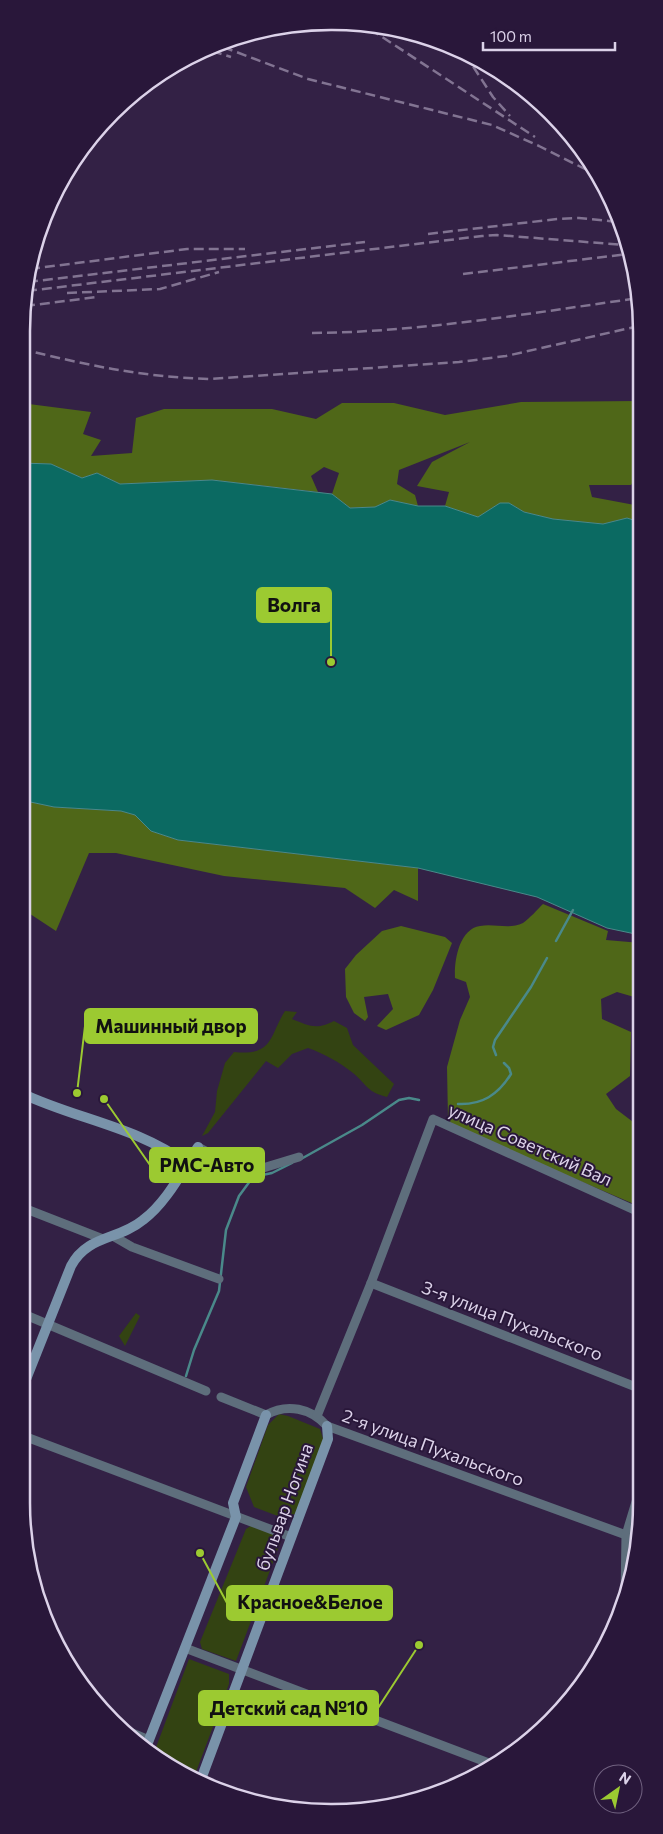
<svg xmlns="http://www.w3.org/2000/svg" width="663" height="1834" viewBox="0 0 663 1834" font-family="Commissioner,sans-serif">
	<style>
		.green { fill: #334312 }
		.forest { fill: #4f6718 }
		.water { fill: #0b6a62; stroke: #4a898a }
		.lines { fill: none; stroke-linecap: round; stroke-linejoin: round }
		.stream { stroke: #4a898a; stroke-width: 2.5 }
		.street { stroke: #5e6e7c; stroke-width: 9 }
		.secondary { stroke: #7993aa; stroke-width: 10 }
		.rail { stroke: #827492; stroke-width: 2.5; stroke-dasharray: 10 5; stroke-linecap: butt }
		.labels { text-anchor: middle; stroke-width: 4; stroke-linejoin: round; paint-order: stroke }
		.street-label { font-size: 18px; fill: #dcd2e9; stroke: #29173a }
		.rim { fill: none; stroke: #dcd2e9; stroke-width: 2.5 }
		.leader { fill: none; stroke: #9cca31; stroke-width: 2 }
		.callout-dot { fill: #9cca31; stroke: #29173a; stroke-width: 2 }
		.callout { fill: #9cca31; stroke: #9cca31; stroke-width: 2 }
		.callout-label { font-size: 19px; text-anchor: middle; font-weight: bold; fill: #111 }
	</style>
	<rect width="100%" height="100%" fill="#332145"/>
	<g class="green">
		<path d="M 285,1011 L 297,1012 L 292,1019 C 309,1026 317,1030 334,1021 L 347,1028 L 353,1045 L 394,1084 L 387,1097 C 367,1092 368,1086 353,1073 C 339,1062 325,1054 308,1048 L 292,1054 L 278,1068 L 266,1061 L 208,1133 L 202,1136 L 215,1112 L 217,1091 L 225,1063 L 234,1052 C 274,1056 269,1036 285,1011 Z"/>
		<polygon points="136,1313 140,1316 125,1346 119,1336"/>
		<polygon points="279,1414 288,1416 320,1429 324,1442 295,1514 283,1518 254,1507 246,1487 268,1425"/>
		<polygon points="255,1523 281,1534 281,1541 236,1661 202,1649 200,1642 246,1529"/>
		<polygon points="189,1659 229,1674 229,1684 193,1780 155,1750"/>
	</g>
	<g class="forest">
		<polygon points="639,401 639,471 631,485 589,485 592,497 640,506 640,522 627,518 603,524 553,519 524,512 509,503 500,503 478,518 445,506 449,492 417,486 432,462 470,442 399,470 397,484 415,495 418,506 390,500 375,507 350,508 332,494 339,473 324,467 311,476 318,492 212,480 120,484 97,473 82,478 51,464 21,463 21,403 91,412 83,434 101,440 91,456 132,453 136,418 164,409 272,409 316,419 342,403 394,403 445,415 521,402"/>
		<polygon points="21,800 54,807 121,811 135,815 151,831 178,840 418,868 418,901 394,890 375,908 345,888 224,876 116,853 89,853 56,931 21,908"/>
		<path d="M 543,904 L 608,931 L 606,940 L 641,943 L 641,999 L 617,992 L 601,999 L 602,1019 L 631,1032 L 630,1076 L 606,1094 L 616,1109 L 641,1128 L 641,1207 L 456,1128 L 448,1119 L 447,1067 L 460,1020 L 470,997 L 466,982 L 455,978 C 454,961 459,929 480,926 C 494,923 509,930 523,923 C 530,918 537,910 543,904 Z"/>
		<polygon points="401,926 445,937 452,943 433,990 419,1015 386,1030 377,1026 393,1009 388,994 364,997 368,1017 365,1021 354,1013 346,997 345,969 356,955 382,931"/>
	</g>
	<polygon class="water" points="21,463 51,464 82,478 97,473 120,484 212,480 332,494 350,508 375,507 390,500 418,506 445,506 478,517 500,503 509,503 524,512 553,519 603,524 627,518 640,522 640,935 607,928 537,897 418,868 178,840 151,831 135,815 121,811 54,807 21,800"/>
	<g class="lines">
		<g class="stream">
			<polyline points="556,941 573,910"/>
			<polyline points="496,1055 493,1047 495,1040 531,987 547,958"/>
			<path d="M 458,1104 C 482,1105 498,1095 511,1074 L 509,1068 L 504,1063"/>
			<polyline points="301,1159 362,1125 399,1100 409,1098 419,1100"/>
			<polyline points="186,1376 194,1350 219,1291 226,1230 239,1196 253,1177 272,1173 292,1163"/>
		</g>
		<g class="street">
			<polyline points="198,1147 242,1171 250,1172 299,1157"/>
			<polyline points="21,1207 103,1239"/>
			<polyline points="113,1236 132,1247 219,1279"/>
			<polyline points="371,1283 641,1389"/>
			<polyline points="21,1313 206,1391"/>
			<path d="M 221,1397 L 266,1415 C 287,1403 311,1408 327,1426 L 637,1539"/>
			<polyline points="317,1416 371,1283 433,1119 641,1213"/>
			<polyline points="21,1435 291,1537"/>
			<polyline points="625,1596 626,1535 642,1482"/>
			<polyline points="185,1648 494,1765"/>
			<polyline points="132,1733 149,1740"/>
		</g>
		<g class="secondary">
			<path d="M 21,1093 C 75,1119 139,1127 187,1164"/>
			<path d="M 21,1392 L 71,1266 C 87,1235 119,1240 143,1220 C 167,1202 182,1171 198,1147"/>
			<polyline points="147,1745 236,1517 233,1503 266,1415"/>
			<polyline points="200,1782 328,1439 327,1426"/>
		</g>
		<g class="rail">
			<polyline points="370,29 535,137"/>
			<polyline points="223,47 308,79 492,125 539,146 589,171"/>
			<polyline points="212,51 231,57"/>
			<polyline points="465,54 493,97 510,116"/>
			<polyline points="428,234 557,219 579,218 618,222"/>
			<polyline points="30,269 187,249 245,249"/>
			<polyline points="463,274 628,254"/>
			<polyline points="28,282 365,242"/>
			<polyline points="27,291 482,236 497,235 625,245"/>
			<polyline points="67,293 160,289 219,272"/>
			<polyline points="25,306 97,297"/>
			<path d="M 312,333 C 422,332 531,313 639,298"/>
			<path d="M 21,349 C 87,365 141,377 210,379 L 459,362 L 506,356 L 639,326"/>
		</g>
	</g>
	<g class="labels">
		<g class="street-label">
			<text transform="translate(530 1145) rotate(24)" y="6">улица Советский Вал</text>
			<text transform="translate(512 1321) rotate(21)" y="6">3-я улица Пухальского</text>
			<text transform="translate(433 1448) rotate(20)" y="6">2-я улица Пухальского</text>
			<text transform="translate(285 1507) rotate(-70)" y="6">бульвар Ногина</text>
		</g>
	</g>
	<path d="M0 0H663V1834H0ZM331 30H332A301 301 0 0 1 633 331V1503A301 301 0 0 1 332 1804H331A301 301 0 0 1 30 1503V331A301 301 0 0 1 331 30Z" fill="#29173a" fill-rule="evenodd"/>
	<path class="rim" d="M331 30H332A301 301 0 0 1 633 331V1503A301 301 0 0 1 332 1804H331A301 301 0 0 1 30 1503V331A301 301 0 0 1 331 30Z"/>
	<path class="leader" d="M331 662L331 605M77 1093L85 1026M104 1099L150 1165M200 1553L227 1603M419 1645L378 1708"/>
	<g class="callout-dot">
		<circle cx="331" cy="662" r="5"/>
		<circle cx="77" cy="1093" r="5"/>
		<circle cx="104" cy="1099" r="5"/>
		<circle cx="200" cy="1553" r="5"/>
		<circle cx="419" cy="1645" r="5"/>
	</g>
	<g class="callout">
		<rect x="257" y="588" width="74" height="34" rx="5"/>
		<rect x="85" y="1009" width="172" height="34" rx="5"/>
		<rect x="150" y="1148" width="114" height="34" rx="5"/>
		<rect x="227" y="1586" width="165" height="34" rx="5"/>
		<rect x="199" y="1691" width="179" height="34" rx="5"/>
	</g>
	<g class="callout-label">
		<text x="294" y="612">Волга</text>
		<text x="171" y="1033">Машинный двор</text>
		<text x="207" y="1172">РМС-Авто</text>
		<text x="310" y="1609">Красное&amp;Белое</text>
		<text x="289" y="1715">Детский сад №10</text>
	</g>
	<g transform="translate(618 1789) rotate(33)"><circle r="24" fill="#29173a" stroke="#716280"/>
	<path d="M0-4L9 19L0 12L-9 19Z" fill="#9cca31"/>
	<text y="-8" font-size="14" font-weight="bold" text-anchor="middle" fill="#dcd2e9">N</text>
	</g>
	<path d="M483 42v8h132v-8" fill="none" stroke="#dcd2e9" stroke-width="2.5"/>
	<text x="490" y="42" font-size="15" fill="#dcd2e9" stroke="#29173a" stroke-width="4" paint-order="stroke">100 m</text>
</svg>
